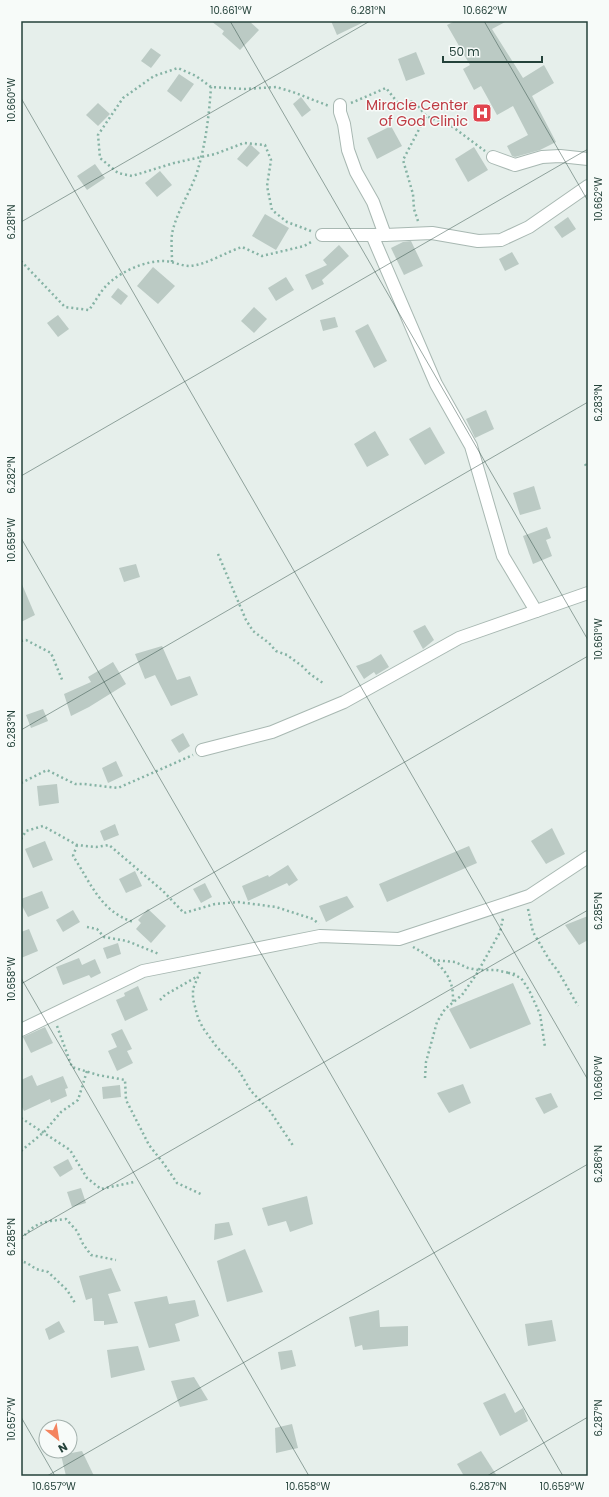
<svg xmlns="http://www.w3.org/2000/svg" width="609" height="1497" viewBox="0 0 609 1497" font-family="Poppins,sans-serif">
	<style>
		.building { fill: #bbcac4 }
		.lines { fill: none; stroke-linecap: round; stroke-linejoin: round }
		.street-casing { stroke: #a8b8b2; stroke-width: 14 }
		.path { stroke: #86b3a5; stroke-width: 2.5; stroke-dasharray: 2 3; stroke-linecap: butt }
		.street { stroke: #fff; stroke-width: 12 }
		.ticks { fill: none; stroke: #24423a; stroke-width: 1; stroke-opacity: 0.45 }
		.labels { text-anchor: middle; stroke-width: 3; stroke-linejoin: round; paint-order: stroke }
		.health-label { font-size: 14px; fill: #be3a42; stroke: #f7fbf9; text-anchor: end }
		.neatline { fill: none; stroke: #24423a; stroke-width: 1.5 }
		.ticks-label { font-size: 10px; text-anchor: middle; fill: #24423a }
	</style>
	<rect width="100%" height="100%" fill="#e6efeb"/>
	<g class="building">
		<polygon points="211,21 249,21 259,30 240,50 222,34 224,31"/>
		<polygon points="331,21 366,21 337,35"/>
		<polygon points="455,21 507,21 492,29 523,78 544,65 554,83 532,96 556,142 540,150 515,157 512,156 507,146 528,135 513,106 497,115 481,86 474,90 463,69 470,65 447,25"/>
		<polygon points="151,48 161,55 151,68 141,61"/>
		<polygon points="416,52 425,74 406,81 398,59"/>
		<polygon points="179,74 194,84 181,102 167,91"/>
		<polygon points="301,97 311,110 302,117 293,104"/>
		<polygon points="98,103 110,114 98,126 86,115"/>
		<polygon points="391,126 402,146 377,159 367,138"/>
		<polygon points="250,144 260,153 247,167 237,159"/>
		<polygon points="474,147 488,170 468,182 455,159"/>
		<polygon points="95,164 105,178 87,190 77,176"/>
		<polygon points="160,171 172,185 157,197 145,183"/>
		<polygon points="265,214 289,228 276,250 252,236"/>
		<polygon points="568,217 576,229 562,238 554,227"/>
		<polygon points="411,241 423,266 404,275 391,248 403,242"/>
		<polygon points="339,245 349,256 322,280 324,284 312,290 305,275 327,265 323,260"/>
		<polygon points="512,252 519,264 505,271 499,259"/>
		<polygon points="153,267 175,286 158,304 137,286"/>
		<polygon points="286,277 294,290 276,301 268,288"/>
		<polygon points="118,288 128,296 121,305 111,297"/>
		<polygon points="254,307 267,319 254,333 241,321"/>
		<polygon points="58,315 69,329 58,337 47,323"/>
		<polygon points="335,317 338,327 323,331 320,320"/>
		<polygon points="368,324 387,361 374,368 355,331"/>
		<polygon points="486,410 494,429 475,438 466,419"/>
		<polygon points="430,427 445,453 425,465 409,439"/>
		<polygon points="375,431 389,455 367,467 354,444"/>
		<polygon points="534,486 541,509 520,515 513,493"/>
		<polygon points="547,527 551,538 546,540 552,556 533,564 523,536"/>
		<polygon points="136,564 140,577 124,582 119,568"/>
		<polygon points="21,582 35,615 21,622"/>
		<polygon points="425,625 434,640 423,649 413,631"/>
		<polygon points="162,646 177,680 190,676 198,695 171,706 155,675 145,679 135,654"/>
		<polygon points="381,654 389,667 376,675 374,672 364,679 356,666 370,661"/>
		<polygon points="113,662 126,684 89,707 71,716 64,694 91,682 88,677"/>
		<polygon points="43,709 48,721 31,728 26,715"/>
		<polygon points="183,733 190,746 179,753 171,740"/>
		<polygon points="116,761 123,776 108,783 102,768"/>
		<polygon points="57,784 59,803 39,806 37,786"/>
		<polygon points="115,824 119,835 104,841 100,831"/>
		<polygon points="552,828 565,854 546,864 531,841"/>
		<polygon points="45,841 53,860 33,868 25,849"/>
		<polygon points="469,846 477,863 387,902 379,884"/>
		<polygon points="288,865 298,880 289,886 287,883 248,901 242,886 268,875 269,877"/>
		<polygon points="135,871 142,886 126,893 119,879"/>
		<polygon points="205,883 212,897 201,903 193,889"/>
		<polygon points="42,891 49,908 28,917 21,904 21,899"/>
		<polygon points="347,896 354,907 326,922 319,906"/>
		<polygon points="148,909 166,926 151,943 136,929 141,923 138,920"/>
		<polygon points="73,910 80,922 63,932 56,920"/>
		<polygon points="588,916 588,940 579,945 565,925"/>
		<polygon points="29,929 38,951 21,958 21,932"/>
		<polygon points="118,943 121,954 107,959 103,948"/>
		<polygon points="79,958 82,965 95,959 101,973 91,978 89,975 63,985 56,967"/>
		<polygon points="513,983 531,1024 470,1049 449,1009"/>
		<polygon points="138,986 148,1010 125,1021 116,1000 125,996 124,993"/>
		<polygon points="45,1027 53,1043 31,1053 23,1037"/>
		<polygon points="122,1029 132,1049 127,1051 133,1063 117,1071 108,1051 117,1047 111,1034"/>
		<polygon points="32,1075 37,1086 63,1076 68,1088 65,1089 67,1096 51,1103 50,1099 24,1111 21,1105 21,1080"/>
		<polygon points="463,1084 471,1103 449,1113 437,1093"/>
		<polygon points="120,1085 121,1097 103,1099 102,1087"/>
		<polygon points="551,1093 558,1107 544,1114 535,1098"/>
		<polygon points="68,1159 73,1169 60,1177 53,1167"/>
		<polygon points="81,1188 86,1203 72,1207 67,1192"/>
		<polygon points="307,1196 313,1224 290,1232 286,1221 268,1226 262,1208"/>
		<polygon points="229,1222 233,1235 214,1240 215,1224"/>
		<polygon points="245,1249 263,1292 227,1302 217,1261"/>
		<polygon points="111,1268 121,1291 108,1294 118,1323 104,1325 104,1321 94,1321 92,1298 86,1300 79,1276"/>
		<polygon points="167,1296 169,1304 195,1300 199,1316 175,1324 180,1341 149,1348 134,1302"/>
		<polygon points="379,1310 380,1327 408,1326 408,1346 363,1350 362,1345 355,1347 349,1317"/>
		<polygon points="552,1320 556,1341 528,1346 525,1324"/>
		<polygon points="59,1321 65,1332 49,1340 45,1329"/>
		<polygon points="138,1346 145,1370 111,1378 107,1350"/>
		<polygon points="292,1350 296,1366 281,1370 278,1352"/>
		<polygon points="194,1377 208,1400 180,1407 171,1381"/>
		<polygon points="505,1393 515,1413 523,1408 528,1421 500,1436 483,1403"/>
		<polygon points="292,1424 298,1448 276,1453 275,1428"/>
		<polygon points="82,1451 94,1476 66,1476 61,1455"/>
		<polygon points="481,1451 497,1476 464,1476 457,1464"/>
	</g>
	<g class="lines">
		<defs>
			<g id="street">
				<polyline points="340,105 340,112 344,124 348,150 356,172 373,202 385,235"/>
				<polyline points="493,157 515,165 542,157 560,156 588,159"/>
				<polyline points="322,235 385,235 432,233 478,241 501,240 529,227 588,186"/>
				<polyline points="372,235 436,384 471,446 503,556 536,611"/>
				<polyline points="202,750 272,732 344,702 459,638 588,593"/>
				<polyline points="21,1030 143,971 320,936 399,939 529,896 588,857"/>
			</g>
		</defs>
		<use href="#street" class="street-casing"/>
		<g class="path">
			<polyline points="351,103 386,88 398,103 414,101 426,116 453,127 485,151"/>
			<polyline points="418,221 414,209 413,194 403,160 426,116"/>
			<polyline points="311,231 287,222 272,210 267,186 271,160 265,145 244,143 215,154 174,163 132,176 118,173 100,158 98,135 123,98 154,76 178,68 196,76 211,87 244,89 276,87 293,92 329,106"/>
			<path d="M 21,261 L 65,307 L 89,310 C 95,302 100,292 107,285 C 120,272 144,261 163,261 C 172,261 181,266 190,266 C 206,265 226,252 242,247 L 262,256 L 304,246 L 313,241"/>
			<path d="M 172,262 C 172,253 171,243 172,234 C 176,212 192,190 198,169 C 206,142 209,115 211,87"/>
			<polyline points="585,464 588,469"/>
			<polyline points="218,554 246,620 253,631 269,643 276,651 287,655 302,666 310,674 323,683"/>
			<polyline points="21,641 26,640 51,653 63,682"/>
			<polyline points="21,783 47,770 75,784 84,784 118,788 193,755"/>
			<polyline points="21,839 26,831 43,826 77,845 96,847 109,845 163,891 184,913 215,904 238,902 276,907 313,919 319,924"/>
			<path d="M 77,845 L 73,856 C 91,883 100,911 133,922"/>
			<polyline points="528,909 533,932 550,961 558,971 578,1006"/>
			<polyline points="87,927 97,929 104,937 127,941 159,954"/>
			<path d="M 413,947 C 428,955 446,967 451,984 C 453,989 453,996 453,1002"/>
			<polyline points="433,960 455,962 468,968 478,970 496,970 509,973"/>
			<polyline points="200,972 193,989 193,999 198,1018 203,1028 216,1046 239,1071 251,1091 270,1111 294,1147"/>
			<polyline points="515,974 509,973 521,978 529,990 540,1014 545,1047"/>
			<polyline points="160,1000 165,995 198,976"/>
			<polyline points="57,1026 72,1067 98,1075 125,1080 126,1100 149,1145 164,1164 177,1183 203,1195"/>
			<polyline points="21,1058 21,1060"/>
			<polyline points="425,1078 426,1062 437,1022 445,1009 462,995 476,975 500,932 503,918"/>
			<polyline points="21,1118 70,1150 87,1178 101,1189 134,1182"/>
			<polyline points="21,1151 44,1132 61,1112 78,1100 87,1071"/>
			<path d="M 21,1239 C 37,1221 43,1222 66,1219 L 77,1231 L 83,1244 L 91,1255 L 116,1260"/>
			<polyline points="21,1259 21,1261 27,1263 36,1269 48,1272 67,1290 75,1303"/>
		</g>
		<use href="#street" class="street"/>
	</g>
	<path class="ticks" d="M 230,21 L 588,640M 484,21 L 588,201M 21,98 L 588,1080M 21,222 L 370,21M 21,476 L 588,149M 21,538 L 563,1476M 21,730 L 588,402M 21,978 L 309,1476M 21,984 L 588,656M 21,1237 L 588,910M 21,1417 L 55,1476M 47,1476 L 588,1164M 487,1476 L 588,1417"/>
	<defs>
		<symbol id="hospital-square" viewBox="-11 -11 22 22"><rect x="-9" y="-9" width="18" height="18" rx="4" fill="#e0444e" stroke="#f7fbf9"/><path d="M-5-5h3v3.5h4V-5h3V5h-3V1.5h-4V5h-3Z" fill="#fff"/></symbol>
	</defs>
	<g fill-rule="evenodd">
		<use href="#hospital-square" x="471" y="102" width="22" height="22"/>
	</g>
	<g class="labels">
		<g class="health-label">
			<text x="468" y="110">Miracle Center<tspan x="468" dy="16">of God Clinic</tspan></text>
		</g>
	</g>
	<rect width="609" height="1497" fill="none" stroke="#f7fbf9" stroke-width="44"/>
	<g transform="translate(58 1439) rotate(150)"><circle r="19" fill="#f7fbf9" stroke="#a3b1ad"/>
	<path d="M0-3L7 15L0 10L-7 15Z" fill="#f4845f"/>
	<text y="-6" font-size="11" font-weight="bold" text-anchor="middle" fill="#24423a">N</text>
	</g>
	<path d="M443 56v6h99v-6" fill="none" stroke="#24423a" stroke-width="2"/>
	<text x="449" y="56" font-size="12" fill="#24423a" stroke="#f7fbf9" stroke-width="3" paint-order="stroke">50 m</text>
	<rect x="22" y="22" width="565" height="1453" class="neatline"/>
	<g class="ticks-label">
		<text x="231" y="14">10.661°W</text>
		<text x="368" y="14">6.281°N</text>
		<text x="485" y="14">10.662°W</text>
		<text transform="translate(11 100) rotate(-90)" y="4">10.660°W</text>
		<text transform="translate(598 199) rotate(-90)" y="4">10.662°W</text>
		<text transform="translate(11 222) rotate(-90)" y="4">6.281°N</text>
		<text transform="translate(598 403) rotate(-90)" y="4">6.283°N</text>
		<text transform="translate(11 475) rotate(-90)" y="4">6.282°N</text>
		<text transform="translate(11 540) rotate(-90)" y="4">10.659°W</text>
		<text transform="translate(598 639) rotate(-90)" y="4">10.661°W</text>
		<text transform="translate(11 729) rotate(-90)" y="4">6.283°N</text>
		<text transform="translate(598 911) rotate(-90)" y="4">6.285°N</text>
		<text transform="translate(11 979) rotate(-90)" y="4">10.658°W</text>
		<text transform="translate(598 1078) rotate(-90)" y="4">10.660°W</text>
		<text transform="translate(598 1164) rotate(-90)" y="4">6.286°N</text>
		<text transform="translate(11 1237) rotate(-90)" y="4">6.285°N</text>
		<text transform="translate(598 1418) rotate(-90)" y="4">6.287°N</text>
		<text transform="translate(11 1419) rotate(-90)" y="4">10.657°W</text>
		<text x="54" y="1490">10.657°W</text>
		<text x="308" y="1490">10.658°W</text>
		<text x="488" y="1490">6.287°N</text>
		<text x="562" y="1490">10.659°W</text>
	</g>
</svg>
